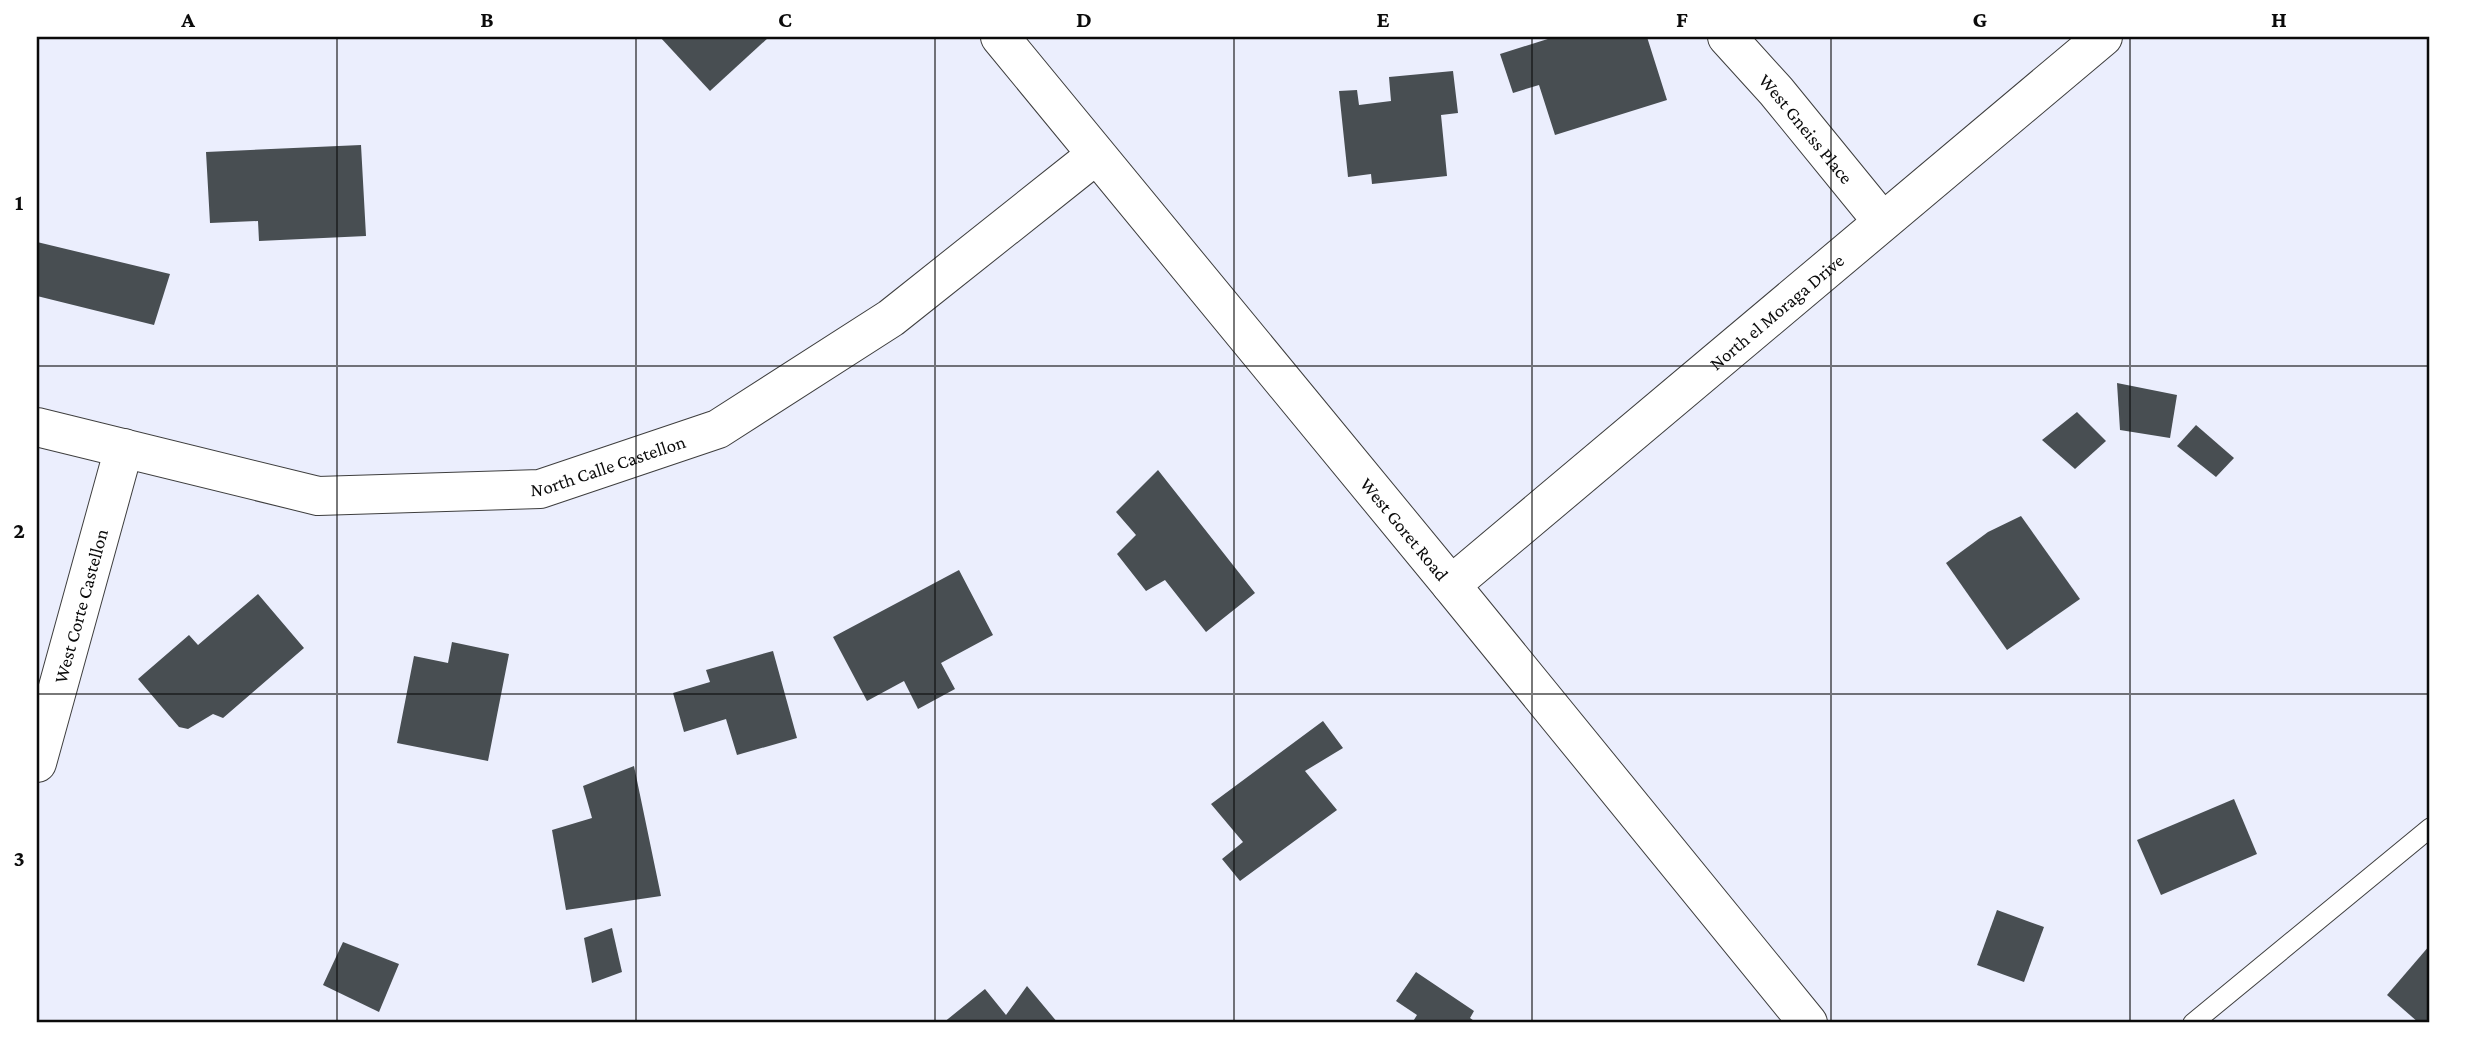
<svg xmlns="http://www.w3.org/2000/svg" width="2467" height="1060" viewBox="0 0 2467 1060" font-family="'Crimson Pro',serif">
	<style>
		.building { fill: #484e52 }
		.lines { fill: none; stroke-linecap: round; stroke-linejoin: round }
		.service-casing { stroke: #3e3e3e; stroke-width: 21 }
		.minor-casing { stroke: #3e3e3e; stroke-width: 40 }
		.tertiary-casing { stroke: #3e3e3e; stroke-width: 40 }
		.service { stroke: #fff; stroke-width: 19 }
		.minor { stroke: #fff; stroke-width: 38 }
		.tertiary { stroke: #fff; stroke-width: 38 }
		.grid { fill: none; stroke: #0b0b0b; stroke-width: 2; stroke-opacity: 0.55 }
		.labels { text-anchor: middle; stroke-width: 7; stroke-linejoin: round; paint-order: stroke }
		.street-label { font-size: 19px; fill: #0b0b0b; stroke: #fff }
		.neatline { fill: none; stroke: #0b0b0b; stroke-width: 2.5 }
		.grid-label { font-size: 23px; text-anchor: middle; font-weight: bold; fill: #0b0b0b }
	</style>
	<rect width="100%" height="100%" fill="#ebeefd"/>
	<g class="building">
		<polygon points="660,37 769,37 710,91"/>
		<polygon points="1554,37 1647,37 1667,100 1555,135 1539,85 1513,93 1500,54"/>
		<polygon points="1453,71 1458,113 1441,115 1447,176 1372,184 1371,174 1348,177 1339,91 1357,90 1359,105 1391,101 1389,77"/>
		<polygon points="361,145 366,236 259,241 258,221 210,223 206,152"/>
		<polygon points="37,242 170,274 154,325 37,296"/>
		<polygon points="2117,383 2177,395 2170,438 2120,430"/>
		<polygon points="2077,412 2106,441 2075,469 2042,440"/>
		<polygon points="2196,425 2234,458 2216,477 2177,446"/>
		<polygon points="1158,470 1255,593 1206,632 1165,580 1146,591 1117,554 1136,535 1116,512"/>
		<polygon points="2021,516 2080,599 2007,650 1946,563 1988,532"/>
		<polygon points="959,570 993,635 941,663 955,689 918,709 904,681 867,701 833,637"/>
		<polygon points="258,594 304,648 223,718 213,714 188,729 179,727 138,679 189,635 198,645"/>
		<polygon points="452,642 509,654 488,761 397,743 414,656 448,663"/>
		<polygon points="773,651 797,738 737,755 726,719 684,732 673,693 710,682 706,670"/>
		<polygon points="1323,721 1343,748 1305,771 1337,810 1240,881 1222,859 1243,842 1211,804"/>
		<polygon points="634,766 661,896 566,910 552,830 592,818 583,786"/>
		<polygon points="2234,799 2257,854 2161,895 2137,840"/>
		<polygon points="1997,910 2044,927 2024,982 1977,965"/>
		<polygon points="612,928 622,972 592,983 584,938"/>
		<polygon points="343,942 399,964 379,1012 323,985"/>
		<polygon points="2430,945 2430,1023 2419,1023 2387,995"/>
		<polygon points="1416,972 1474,1011 1470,1018 1477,1023 1412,1023 1417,1015 1396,1001"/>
		<polygon points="1027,986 1058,1023 943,1023 985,989 1006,1015"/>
	</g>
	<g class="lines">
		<defs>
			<polyline id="service" points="2193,1023 2430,828"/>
			<g id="minor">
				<path id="s1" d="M 1727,37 L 1776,91 L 1882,221"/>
				<path id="s2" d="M 37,427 L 318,496 L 540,489 L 718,429 L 891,318 L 1096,155"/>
				<path id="s3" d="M 37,763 L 124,448"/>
			</g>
			<g id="tertiary">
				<path id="s4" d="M 1000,37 L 1451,585 L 1808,1023"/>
				<path id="s5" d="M 1451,585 L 2103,37"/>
			</g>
		</defs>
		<use href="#service" class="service-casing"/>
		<use href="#minor" class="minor-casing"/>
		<use href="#tertiary" class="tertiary-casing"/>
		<use href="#service" class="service"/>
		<use href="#minor" class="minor"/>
		<use href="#tertiary" class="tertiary"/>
	</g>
	<path class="grid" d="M 337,37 L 337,1023M 636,37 L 636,1023M 935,37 L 935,1023M 1234,37 L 1234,1023M 1532,37 L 1532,1023M 1831,37 L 1831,1023M 2130,37 L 2130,1023M 37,366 L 2430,366M 37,694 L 2430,694"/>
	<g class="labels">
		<g class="street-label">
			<text dy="7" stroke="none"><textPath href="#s1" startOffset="121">West Gneiss Place</textPath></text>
			<text dy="7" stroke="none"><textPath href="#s5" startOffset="425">North el Moraga Drive</textPath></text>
			<text dy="7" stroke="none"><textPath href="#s2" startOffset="583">North Calle Castellon</textPath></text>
			<text dy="7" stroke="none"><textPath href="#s4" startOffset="637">West Goret Road</textPath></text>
			<text dy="7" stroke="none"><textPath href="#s3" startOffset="163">West Corte Castellon</textPath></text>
		</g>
	</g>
	<rect width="2467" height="1060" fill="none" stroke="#ffffff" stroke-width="77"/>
	<rect x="38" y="38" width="2390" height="983" class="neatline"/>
	<g class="grid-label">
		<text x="188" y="27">A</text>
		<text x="487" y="27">B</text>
		<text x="785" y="27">C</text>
		<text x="1084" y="27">D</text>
		<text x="1383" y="27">E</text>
		<text x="1682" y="27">F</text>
		<text x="1980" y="27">G</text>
		<text x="2279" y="27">H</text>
		<text x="19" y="210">1</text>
		<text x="19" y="538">2</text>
		<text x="19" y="866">3</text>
	</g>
</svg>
